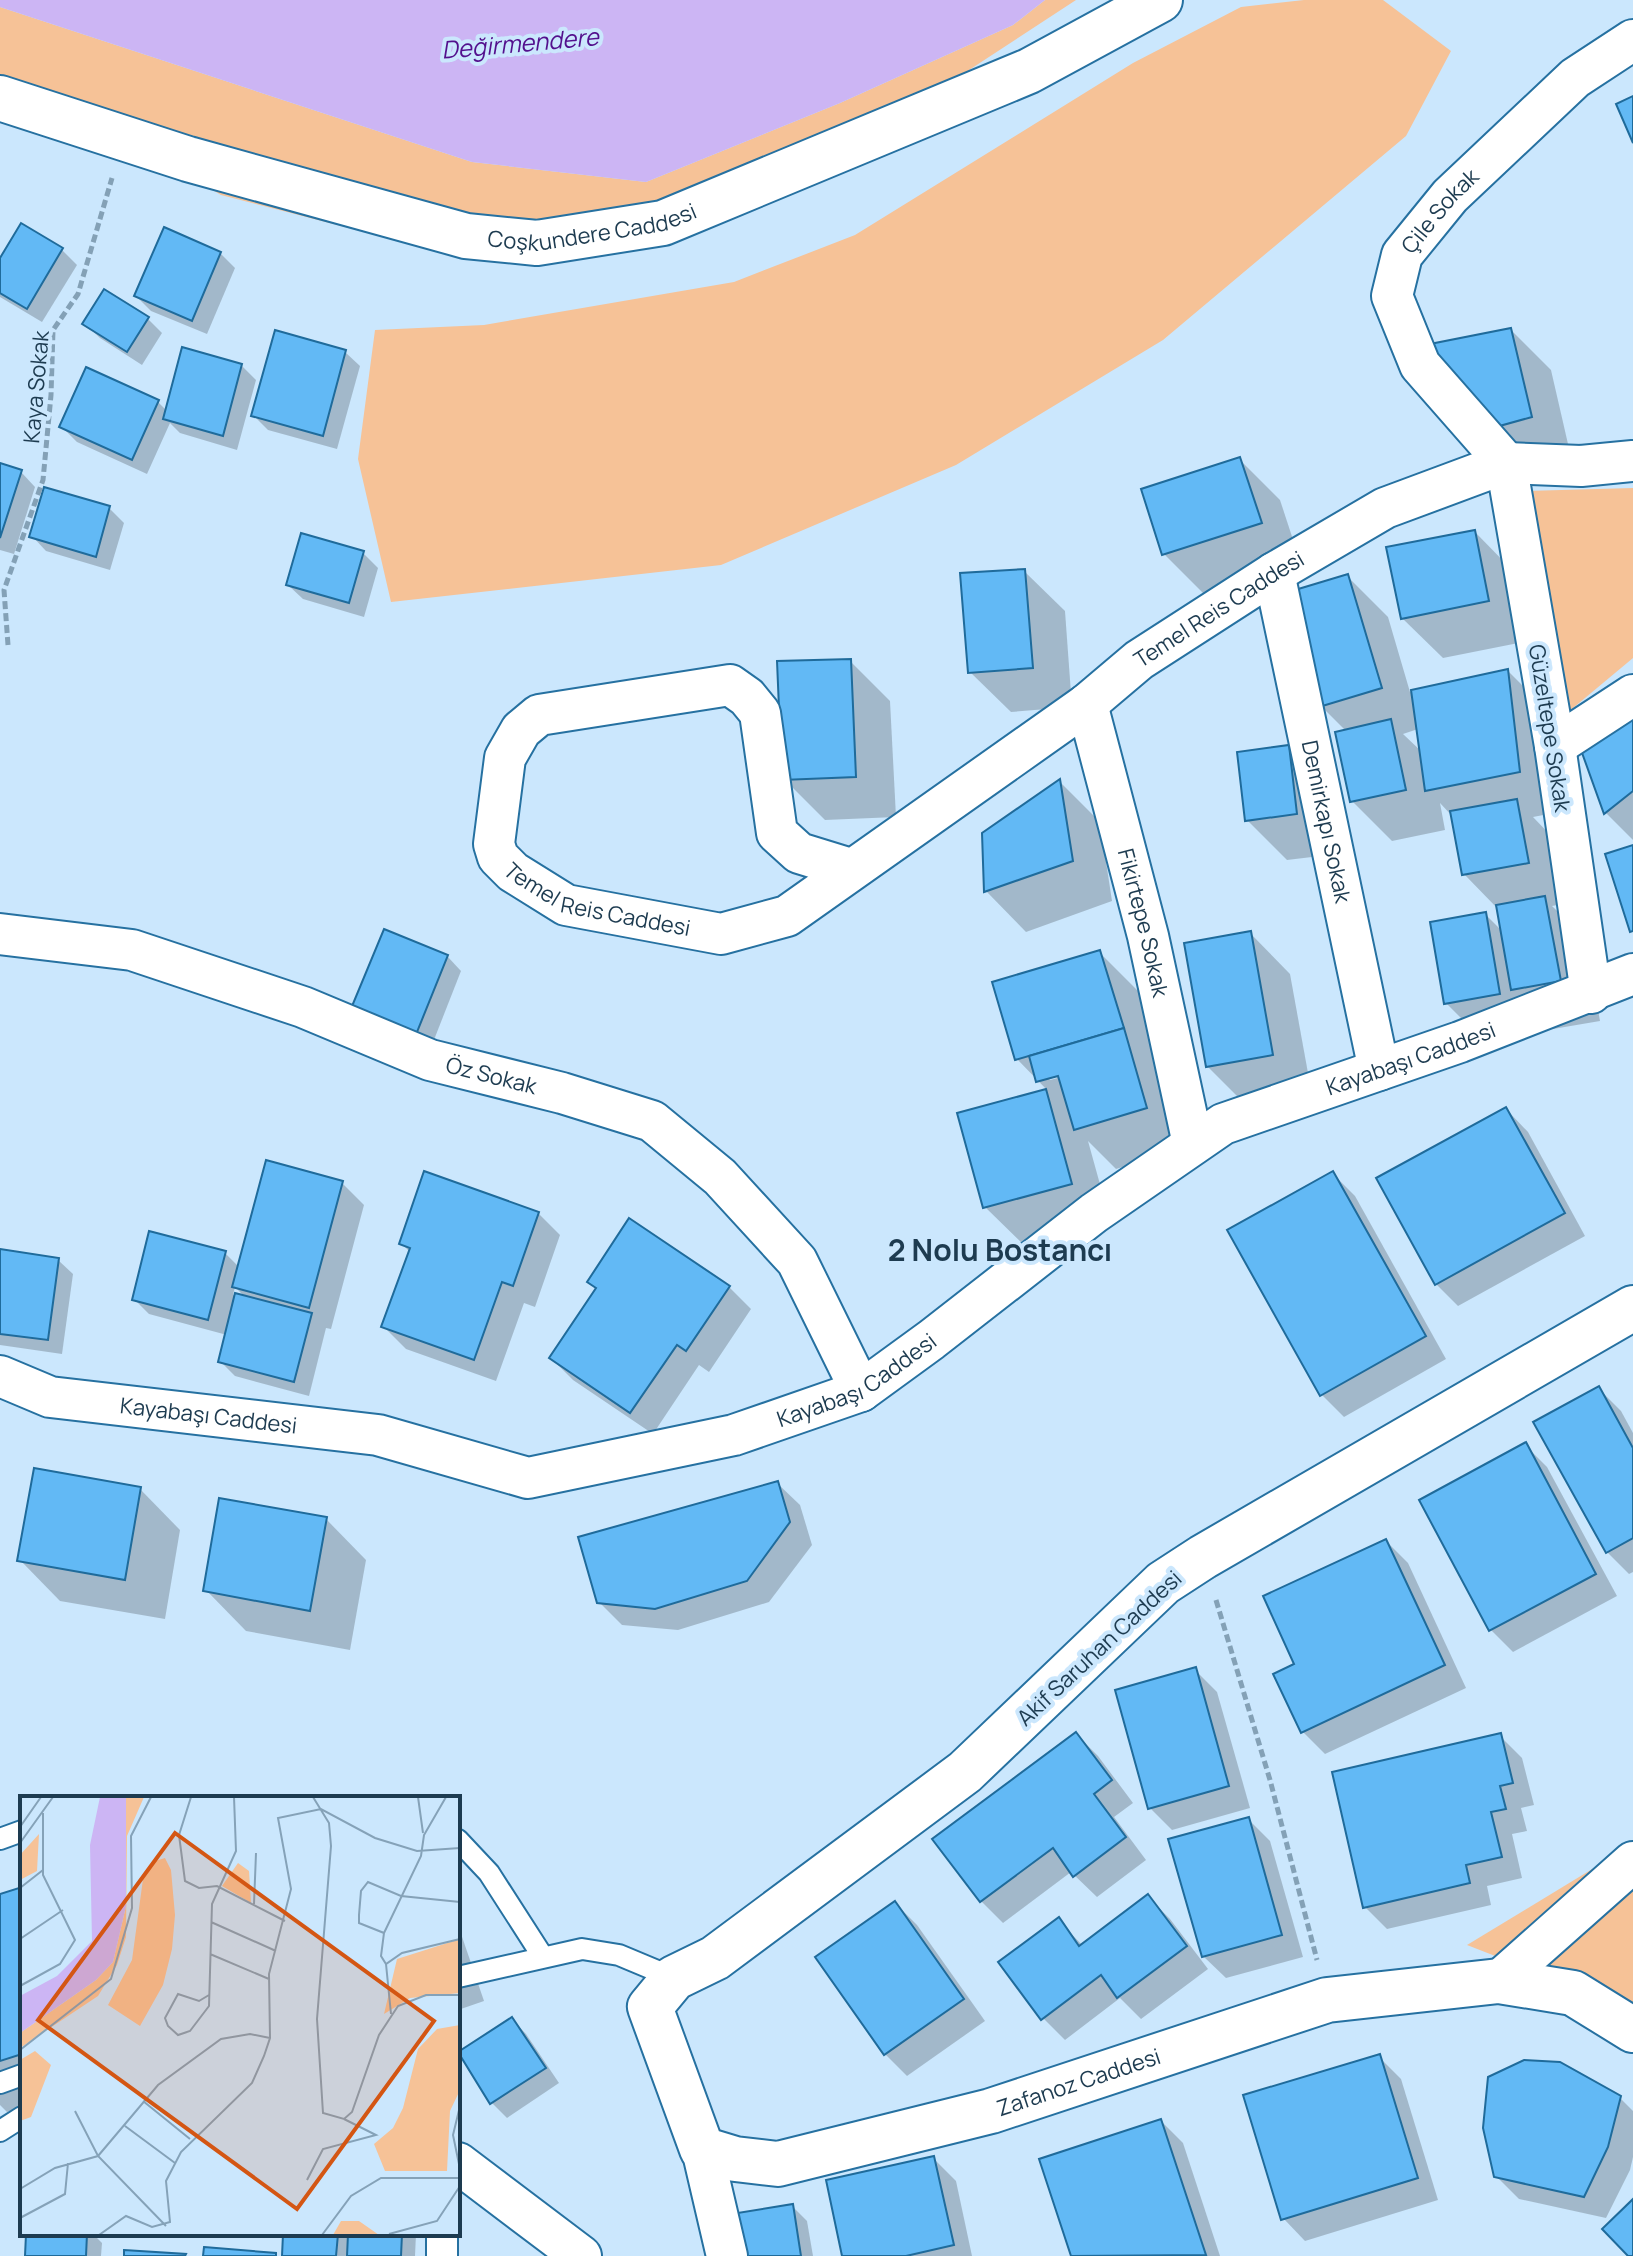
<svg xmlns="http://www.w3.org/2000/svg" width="1633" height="2256" viewBox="0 0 1633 2256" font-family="Manrope,sans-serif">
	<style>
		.green { fill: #f6c297 }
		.water { fill: #ccb5f4 }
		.shadow { fill: #0003; fill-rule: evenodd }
		.building { fill: #62b9f5; stroke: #1f6b9b; stroke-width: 2 }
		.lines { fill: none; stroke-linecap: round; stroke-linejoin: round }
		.service-casing { stroke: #2671a1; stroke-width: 24 }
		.pedestrian-casing { stroke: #2671a1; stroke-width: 34 }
		.minor-casing { stroke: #2671a1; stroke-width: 44 }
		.tertiary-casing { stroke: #2671a1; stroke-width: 48 }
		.path { stroke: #84a1b6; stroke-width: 5; stroke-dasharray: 8 4; stroke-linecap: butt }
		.service { stroke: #fff; stroke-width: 20 }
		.pedestrian { stroke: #fff; stroke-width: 30 }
		.minor { stroke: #fff; stroke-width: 40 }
		.tertiary { stroke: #fff; stroke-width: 44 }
		.labels { text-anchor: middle; stroke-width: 8; stroke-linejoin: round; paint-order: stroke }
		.street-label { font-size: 22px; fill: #1d3b50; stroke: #cbe7fd }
		.water-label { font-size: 24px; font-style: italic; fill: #53108d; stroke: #cbe7fd }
		.district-label { font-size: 30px; font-weight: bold; fill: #1d3b50; stroke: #cbe7fd }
		.inset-road { fill: none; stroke: #85a2b8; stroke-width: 2 }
		.view { fill: #d45613; fill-opacity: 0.15; stroke: #d45613; stroke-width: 4 }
		.inset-edge { fill: none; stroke: #1d3b50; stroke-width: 4 }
	</style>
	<rect width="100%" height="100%" fill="#cbe7fd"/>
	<g class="green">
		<polygon points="1045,0 1076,0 842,153 646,219 384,237 221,195 74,108 0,87 0,7 472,162 646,182 840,103 1013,25"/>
		<polygon points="1304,0 1383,0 1451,51 1406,136 1163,340 956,465 721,565 391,602 358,459 375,330 484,325 734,282 855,235 1133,63 1241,7"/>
		<polygon points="1633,488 1633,658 1549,728 1526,491"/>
		<polygon points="1633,1851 1633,2010 1467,1945 1607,1860"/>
	</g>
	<polygon class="water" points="0,0 1045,0 1013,25 840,103 646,182 472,162 0,7"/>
	<g class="shadow">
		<polygon points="22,226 62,250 77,265 42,322 0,297 0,262"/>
		<polygon points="220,253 235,268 207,334 151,311 136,296"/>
		<polygon points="147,318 162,333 142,365 100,338 85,324"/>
		<polygon points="1511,330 1551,370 1571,457 1527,469 1486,428"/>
		<polygon points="345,352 360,366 337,449 268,430 254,416"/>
		<polygon points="241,365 256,380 237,450 180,433 170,423 147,474 77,442 62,427 158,402 167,411"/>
		<polygon points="1239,459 1280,500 1301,564 1204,594 1164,554"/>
		<polygon points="0,465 21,472 35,487 14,554 0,550"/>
		<polygon points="109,508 124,523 110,570 46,551 32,536"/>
		<polygon points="1475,532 1515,573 1529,641 1443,658 1402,618"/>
		<polygon points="363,553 378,568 364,617 303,599 288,585"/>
		<polygon points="1024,571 1065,611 1072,707 1011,712 970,672"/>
		<path d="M 1347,576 L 1388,617 L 1410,692 L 1508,671 L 1548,711 L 1559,812 L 1533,817 L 1557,842 L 1568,903 L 1552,906 L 1585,938 L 1600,1021 L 1553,1029 L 1536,1012 L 1540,1034 L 1486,1043 L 1446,1003 L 1485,914 L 1502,931 L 1498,909 L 1464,874 L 1453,817 L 1440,803 L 1445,830 L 1392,841 L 1352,801 L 1346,731 L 1321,706 ZM 1418,729 L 1422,752 L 1403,734 Z"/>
		<polygon points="850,661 890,701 896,817 825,820 784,779"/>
		<polygon points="1633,711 1633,840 1605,812"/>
		<polygon points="1288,747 1329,788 1337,854 1287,860 1247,820"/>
		<polygon points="1060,782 1100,822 1112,901 1026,932 986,891 984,834"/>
		<polygon points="1250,933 1290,974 1312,1095 1248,1107 1207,1066"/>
		<path d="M 1100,953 L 1140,993 L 1186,1148 L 1116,1169 L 1088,1141 L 1111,1224 L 1026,1247 L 985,1207 L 960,1114 L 1047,1090 L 1017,1059 ZM 1069,1075 L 1050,1080 L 1047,1077 Z"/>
		<polygon points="447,956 461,971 430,1050 368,1025"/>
		<polygon points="1506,1109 1528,1132 1585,1236 1458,1306 1436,1284"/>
		<polygon points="1333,1174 1355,1196 1446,1359 1344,1417 1322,1395"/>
		<path d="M 342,1183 L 364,1205 L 331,1329 L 326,1328 L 309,1396 L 235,1376 L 220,1361 L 227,1335 L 149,1314 L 134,1299 L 225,1253 L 240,1268 ZM 235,1287 L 246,1298 L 233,1295 Z"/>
		<polygon points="538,1213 560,1235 535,1307 524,1303 496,1381 406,1349 384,1327 410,1252 401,1243"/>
		<polygon points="0,1251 58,1260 73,1274 62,1354 0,1345"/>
		<polygon points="589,1281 729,1287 751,1309 709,1372 699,1365 653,1434 573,1380 551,1358 597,1289"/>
		<polygon points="1599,1389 1621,1411 1633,1433 1633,1572 1629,1574 1607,1552"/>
		<polygon points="1525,1445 1547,1467 1617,1596 1513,1652 1491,1630 1421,1501"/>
		<polygon points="777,1483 800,1505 812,1545 769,1602 678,1630 622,1625 599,1602"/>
		<polygon points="140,1489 180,1530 165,1619 60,1601 20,1560"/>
		<polygon points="326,1519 366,1560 350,1650 246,1631 206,1590"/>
		<polygon points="1386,1541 1408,1563 1466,1688 1325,1754 1303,1732 1297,1665"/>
		<polygon points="1195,1670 1217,1692 1250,1808 1172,1830 1150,1808"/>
		<polygon points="1076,1734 1098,1756 1133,1803 1114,1817 1146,1860 1097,1897 1071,1872 1003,1923 981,1901"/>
		<polygon points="1500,1736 1522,1758 1534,1805 1521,1808 1527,1831 1512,1834 1522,1878 1487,1886 1491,1905 1387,1929 1365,1907"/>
		<polygon points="1248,1819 1270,1841 1303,1957 1226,1978 1203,1956"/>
		<polygon points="22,1889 22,2107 7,2112 0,2105 0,1896"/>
		<polygon points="1148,1897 1170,1919 1208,1969 1141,2019 1120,1998 1065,2040 1043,2018 1058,1920 1083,1946"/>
		<polygon points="895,1903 917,1925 985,2021 907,2076 885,2054"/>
		<polygon points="458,1925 484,2001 458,2010"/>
		<polygon points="512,2019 526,2034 559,2083 507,2118 492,2103 460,2054"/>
		<polygon points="1379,2057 1401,2079 1438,2200 1305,2241 1283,2218"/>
		<polygon points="1620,2098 1633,2111 1633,2157 1630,2170 1606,2218 1519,2199 1496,2176"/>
		<polygon points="1161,2121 1183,2143 1220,2256 1073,2256 1041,2160"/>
		<polygon points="934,2159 956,2181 972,2256 845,2256"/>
		<polygon points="792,2206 807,2221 813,2256 734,2256"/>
		<polygon points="28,2234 93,2234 102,2243 101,2256 27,2256"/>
		<polygon points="285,2234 416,2234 415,2256 284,2256"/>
	</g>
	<g class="building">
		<polygon points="1633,96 1633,143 1616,104"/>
		<polygon points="21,223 63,248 27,309 0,293 0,258"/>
		<polygon points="164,227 221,252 192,321 134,296"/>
		<polygon points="104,289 149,317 127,352 82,324"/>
		<polygon points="1511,328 1532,417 1485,430 1430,344"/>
		<polygon points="275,330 346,350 323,436 251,416"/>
		<polygon points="182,347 242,364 223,436 163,419"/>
		<polygon points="86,367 159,400 132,460 59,427"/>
		<polygon points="1240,457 1262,523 1162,555 1141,489"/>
		<polygon points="0,463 22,470 0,538"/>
		<polygon points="44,487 110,506 96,557 29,537"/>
		<polygon points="1475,530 1489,601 1401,619 1386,547"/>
		<polygon points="301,533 364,551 349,603 286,585"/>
		<polygon points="1025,569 1033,668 968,673 960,573"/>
		<polygon points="1348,574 1382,688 1319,707 1285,593"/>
		<polygon points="851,659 856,777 782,780 777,661"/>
		<polygon points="1508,669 1520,772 1425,791 1411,690"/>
		<polygon points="1633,710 1633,791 1604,814 1581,750"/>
		<polygon points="1391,719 1406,790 1350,802 1335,732"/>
		<polygon points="1289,745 1297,814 1245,821 1237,752"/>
		<polygon points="1060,779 1073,861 984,892 982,833"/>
		<polygon points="1517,799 1529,863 1462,875 1450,811"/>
		<polygon points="1633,845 1633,931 1630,932 1605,854"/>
		<polygon points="1545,896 1561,981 1511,990 1496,905"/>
		<polygon points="1486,912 1500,994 1444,1004 1430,922"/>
		<polygon points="384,929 448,955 415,1037 350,1011"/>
		<polygon points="1251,931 1273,1055 1206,1067 1184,943"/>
		<polygon points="1100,950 1124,1028 1015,1060 992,982"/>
		<polygon points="1124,1028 1147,1108 1074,1130 1058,1076 1036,1082 1029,1056"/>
		<polygon points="1046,1089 1072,1184 983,1208 957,1113"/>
		<polygon points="1506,1107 1565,1213 1435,1285 1376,1178"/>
		<polygon points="266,1160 343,1181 309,1308 232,1287"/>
		<polygon points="424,1171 539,1212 513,1286 502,1282 474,1360 381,1327 410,1248 399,1244"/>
		<polygon points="1333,1171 1426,1336 1320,1396 1227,1230"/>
		<polygon points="629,1218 730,1286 686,1351 677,1345 630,1413 549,1358 596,1288 587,1282"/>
		<polygon points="149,1231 226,1251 208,1320 132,1300"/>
		<polygon points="0,1249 59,1258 48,1340 0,1334"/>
		<polygon points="235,1293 312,1313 294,1382 218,1362"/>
		<polygon points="1599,1386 1633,1448 1633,1538 1606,1553 1533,1422"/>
		<polygon points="1526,1442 1596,1574 1489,1631 1419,1500"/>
		<polygon points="34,1468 141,1487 125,1580 17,1561"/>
		<polygon points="778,1481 790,1522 747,1581 655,1609 597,1603 578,1537"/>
		<polygon points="219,1498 327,1517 310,1611 203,1591"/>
		<polygon points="1386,1539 1445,1665 1301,1733 1273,1674 1294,1664 1263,1596"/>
		<polygon points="1196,1667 1229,1786 1148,1809 1115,1690"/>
		<polygon points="1076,1732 1112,1780 1094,1794 1126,1837 1073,1877 1053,1848 980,1902 932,1839"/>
		<polygon points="1501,1733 1513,1783 1500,1786 1506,1809 1491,1812 1502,1857 1466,1865 1470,1883 1363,1908 1332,1772"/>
		<polygon points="1249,1817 1282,1935 1202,1957 1168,1839"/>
		<polygon points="22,1887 22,2054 0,2061 0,1894"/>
		<polygon points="1148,1894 1187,1946 1117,1998 1101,1975 1041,2020 998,1962 1059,1917 1079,1946"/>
		<polygon points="895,1901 964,1999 884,2055 815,1957"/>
		<polygon points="512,2017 546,2068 490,2104 458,2052"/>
		<polygon points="1380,2054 1418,2178 1281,2220 1243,2095"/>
		<polygon points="1524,2060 1560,2062 1621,2096 1608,2147 1584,2197 1494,2177 1483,2128 1488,2077"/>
		<polygon points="1161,2119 1206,2255 1071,2256 1039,2159"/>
		<polygon points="934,2156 954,2245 906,2256 842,2256 826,2180"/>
		<polygon points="1633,2199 1633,2256 1628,2256 1602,2229"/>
		<polygon points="793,2204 801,2256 732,2256 725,2215"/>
		<polygon points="26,2234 87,2234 86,2256 25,2256"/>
		<polygon points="283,2234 338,2234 336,2256 282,2256"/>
		<polygon points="348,2234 402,2234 401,2256 347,2256"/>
		<polygon points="204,2247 276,2253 276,2256 203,2256"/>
		<polygon points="124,2250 186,2254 185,2256 124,2256"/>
	</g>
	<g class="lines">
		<defs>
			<g id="service">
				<polyline points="0,1839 22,1831"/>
				<polyline points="458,1840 489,1873 543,1957"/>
				<polyline points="458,1977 582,1949 619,1955 674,1978"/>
				<polyline points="0,2083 22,2075"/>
				<polyline points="0,2131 22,2117"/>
			</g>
			<polyline id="pedestrian" points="442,2256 442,2234"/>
			<g id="minor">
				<path id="s1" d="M 1274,573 L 1379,1070"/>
				<path id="s2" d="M 1087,704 L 1148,936 L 1193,1144"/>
				<polyline points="1555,746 1633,695"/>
				<path id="s3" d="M 851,869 L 799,853 L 777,833 L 760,713 L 747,697 L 730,685 L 539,715 L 521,730 L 505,758 L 494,844 L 498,857 L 513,872 L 566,905 L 721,934 L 787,916 L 1087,704 L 1139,660 L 1274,573 L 1385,508 L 1506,463 L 1581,466 L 1633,461"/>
				<path id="s4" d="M 0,934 L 132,950 L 303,1007 L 430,1060 L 562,1093 L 652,1121 L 720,1177 L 797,1261 L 861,1391"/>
				<path id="s5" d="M 1591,993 L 1555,746 L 1506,463 L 1420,365 L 1392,296 L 1402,255 L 1450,196 L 1575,78 L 1633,40"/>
				<path id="s6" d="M 0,1376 L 50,1397 L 378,1435 L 528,1478 L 734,1435 L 861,1391 L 931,1340 L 1094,1213 L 1223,1124 L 1460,1042 L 1633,974"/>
				<polyline points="1499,1981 1633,1862"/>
				<polyline points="702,2149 727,2256"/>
				<polyline points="458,2163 581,2256"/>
			</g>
			<g id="tertiary">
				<path id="s7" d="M 0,98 L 188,159 L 466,236 L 537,243 L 663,223 L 1029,71 L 1160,0"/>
				<path id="s8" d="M 1633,1308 L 1203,1557 L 1163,1583 L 965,1772 L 715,1958 L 674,1978 L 650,2007 L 702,2149 L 735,2159 L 778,2164 L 991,2111 L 1327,2000 L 1499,1981 L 1573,1993 L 1633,2030"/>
			</g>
		</defs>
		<use href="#service" class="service-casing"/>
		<use href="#pedestrian" class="pedestrian-casing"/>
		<use href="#minor" class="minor-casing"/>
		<use href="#tertiary" class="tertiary-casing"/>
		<g class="path">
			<polyline points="8,645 4,590 43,480 51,395 53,330 78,294 112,178"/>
			<polyline points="1216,1600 1270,1780 1317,1960"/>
		</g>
		<use href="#service" class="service"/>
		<use href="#pedestrian" class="pedestrian"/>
		<use href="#minor" class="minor"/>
		<use href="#tertiary" class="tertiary"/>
	</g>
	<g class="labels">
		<g class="street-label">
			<text dy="8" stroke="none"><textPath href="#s5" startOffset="842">Çile Sokak</textPath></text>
			<text dy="8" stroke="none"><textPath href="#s7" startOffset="614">Coşkundere Caddesi</textPath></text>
			<text transform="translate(36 387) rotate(-85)" y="8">Kaya Sokak</text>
			<text dy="8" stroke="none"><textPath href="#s3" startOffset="1436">Temel Reis Caddesi</textPath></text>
			<text transform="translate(1550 728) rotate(81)" y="8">Güzeltepe Sokak</text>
			<text dy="8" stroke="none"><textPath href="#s1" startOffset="254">Demirkapı Sokak</textPath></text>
			<text dy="8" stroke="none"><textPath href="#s3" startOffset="708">Temel Reis Caddesi</textPath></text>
			<text dy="8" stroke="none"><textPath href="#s2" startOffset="226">Fikirtepe Sokak</textPath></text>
			<text dy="8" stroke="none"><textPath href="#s6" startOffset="1534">Kayabaşı Caddesi</textPath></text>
			<text dy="8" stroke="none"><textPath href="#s4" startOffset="514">Öz Sokak</textPath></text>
			<text dy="8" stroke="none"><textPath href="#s6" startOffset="886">Kayabaşı Caddesi</textPath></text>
			<text dy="8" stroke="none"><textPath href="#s6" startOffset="214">Kayabaşı Caddesi</textPath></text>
			<text transform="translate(1099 1648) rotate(-43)" y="8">Akif Saruhan Caddesi</text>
			<text dy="8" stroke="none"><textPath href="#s8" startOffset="1754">Zafanoz Caddesi</textPath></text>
		</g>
		<g class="water-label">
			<text transform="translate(520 44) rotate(-5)" y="8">Değirmendere</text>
		</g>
		<g class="district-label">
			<text x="1000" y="1261">2 Nolu Bostancı</text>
		</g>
	</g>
	<g transform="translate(20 1796)">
		<rect width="440" height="440" fill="#cbe7fd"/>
		<path d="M 106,1 L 124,1 L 107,40 L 106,141 L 97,169 L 78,200 L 0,252 L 0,237 L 76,184 L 93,166 L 106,110 ZM 19,38 L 17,75 L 0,84 L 0,59 ZM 145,62 L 151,74 L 155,119 L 152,153 L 143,189 L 120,230 L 88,209 L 112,164 L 123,83 L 132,66 ZM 218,67 L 229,75 L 231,107 L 202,90 ZM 440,143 L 440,197 L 390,202 L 364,218 L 377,163 ZM 440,229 L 440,294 L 430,315 L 427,375 L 365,375 L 354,348 L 373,332 L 383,312 L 398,253 L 417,233 ZM 15,255 L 31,269 L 11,321 L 0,325 L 0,264 ZM 321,425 L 339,425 L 359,439 L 313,439 Z" fill="#f6c297"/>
		<path d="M 80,1 L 106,1 L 106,110 L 93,166 L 76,184 L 0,237 L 0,200 L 37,180 L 72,145 L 70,49 Z" fill="#ccb5f4"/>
		<path class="inset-road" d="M 171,1 L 159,39 L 165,85 L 179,92 L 197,90 L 265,125M 293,1 L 309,27 L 311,50 L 297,223 L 303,317 L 324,323 L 332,316 L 359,239 L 378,210 L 406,199 L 440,199M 398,1 L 403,37M 0,31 L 21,1M 0,47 L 33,1M 0,92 L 23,74M 440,106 L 381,100 L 348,86 L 341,95 L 339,119 L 339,127 L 364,137 L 361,160 L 366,168 L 382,157 L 440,143M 234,108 L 236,57M 191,126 L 256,155M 364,137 L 401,60 L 404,39 L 426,1M 0,143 L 43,114M 190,158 L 249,183M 366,168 L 371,218M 0,190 L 40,168 L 55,144 L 23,79 L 23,17M 189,199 L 179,205 L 158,198 L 145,222 L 148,230 L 158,239 L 170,235 L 189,210 L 192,108 L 216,55 L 214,1M 0,254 L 91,183 L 112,112 L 111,40 L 131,1M 123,305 L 170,343M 440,310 L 433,339 L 440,373M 55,315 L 78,360 L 146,430M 105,330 L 155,367M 287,384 L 303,353 L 356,339 L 324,323M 0,393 L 35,372 L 78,360 L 138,289 L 201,243 L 230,238 L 250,242M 0,422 L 45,398 L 48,367M 369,438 L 417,425 L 440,390M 79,439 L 106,420 L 132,431 L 150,426 L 146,385 L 161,356 L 232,287 L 244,260 L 250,242 L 249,178 L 271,93 L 258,22 L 301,13 L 355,42 L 397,55 L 440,52M 302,439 L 331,400 L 361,382 L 440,382"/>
		<path class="view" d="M 155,37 L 414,225 L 277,413 L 18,224 Z"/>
		<rect width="440" height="440" class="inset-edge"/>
	</g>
</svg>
